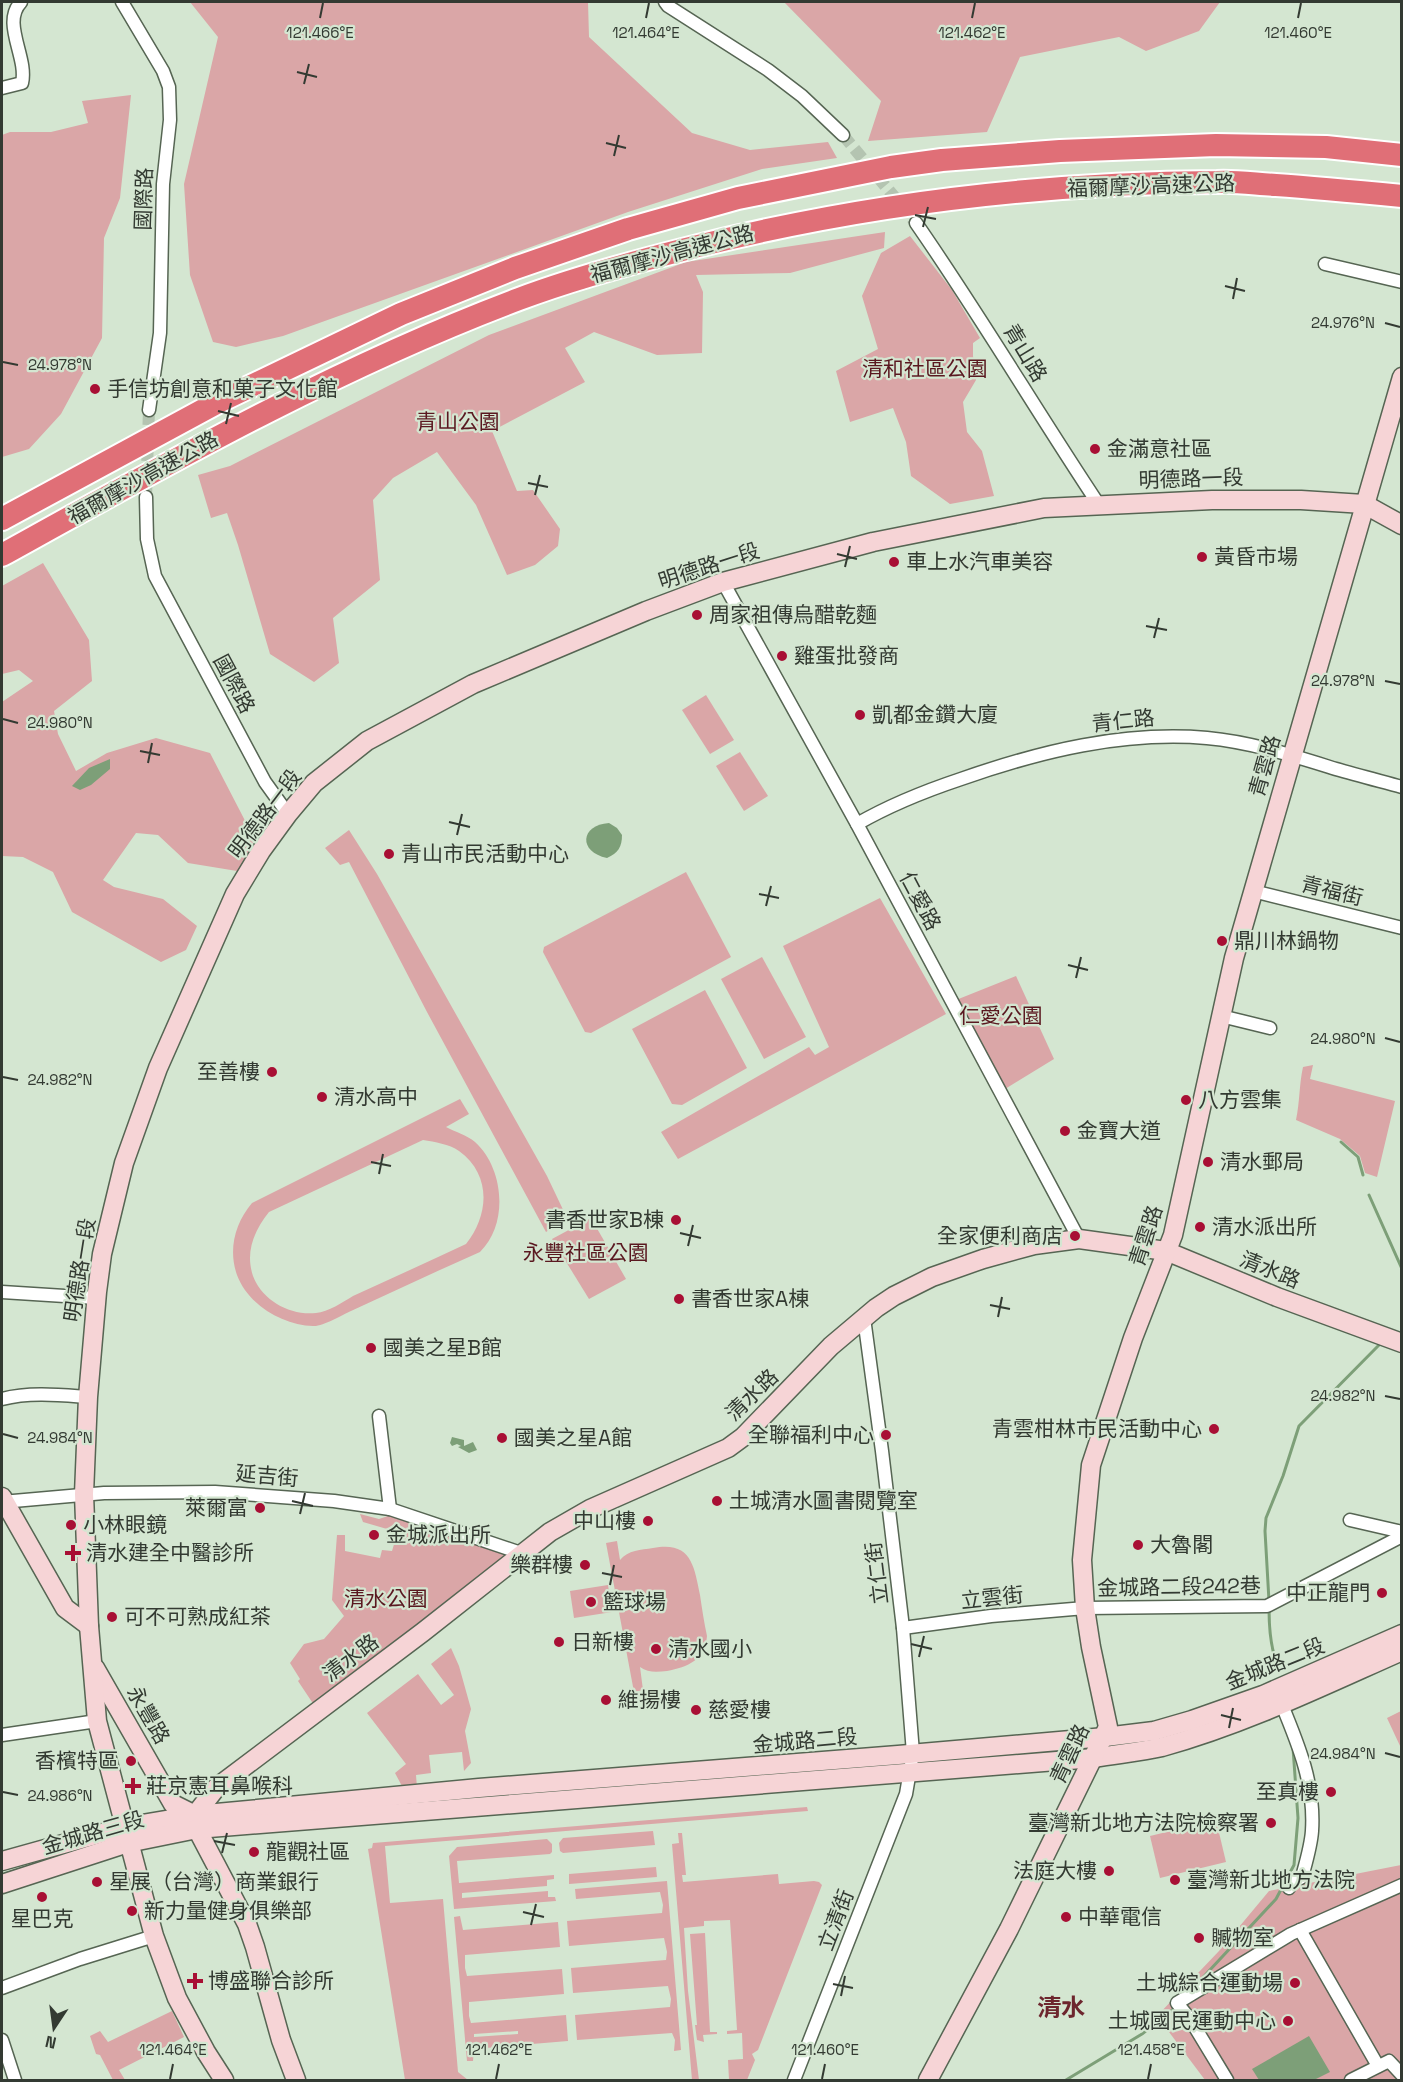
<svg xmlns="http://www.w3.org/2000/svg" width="1403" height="2082" viewBox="0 0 1403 2082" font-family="'Space Grotesk','Noto Sans TC',sans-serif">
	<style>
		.green { fill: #daa6a7; fill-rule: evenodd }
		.water { fill: #7d9f78 }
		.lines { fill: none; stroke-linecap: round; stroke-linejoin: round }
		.stream { stroke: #7d9f78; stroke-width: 3 }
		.street-tunnel { stroke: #b4c4b1; stroke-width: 12; stroke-dasharray: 12 6; stroke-linecap: butt }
		.street-casing { stroke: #566553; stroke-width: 15 }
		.secondary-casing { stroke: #566553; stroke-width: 21 }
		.highway-casing { stroke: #fff; stroke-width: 26 }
		.street { stroke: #fff; stroke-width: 12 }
		.secondary { stroke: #f6d4d6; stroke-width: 18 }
		.highway { stroke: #e06f77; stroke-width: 22 }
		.ticks { fill: none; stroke: #333a32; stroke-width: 2 }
		.poi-dot { fill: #a80f34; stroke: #d4e6d1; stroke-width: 2 }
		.labels { text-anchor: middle; stroke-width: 4.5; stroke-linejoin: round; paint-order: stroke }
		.street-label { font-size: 21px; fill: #333a32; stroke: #d4e6d1 }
		.park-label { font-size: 21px; fill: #5a1820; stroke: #d4e6d1 }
		.poi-label { font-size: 21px; fill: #333a32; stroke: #d4e6d1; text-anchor: start }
		.quarter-label { font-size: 24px; font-weight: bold; fill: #6d262e; stroke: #d4e6d1 }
		.ticks-label { font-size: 15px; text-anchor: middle; fill: #333a32; stroke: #d4e6d1; stroke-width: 4.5; stroke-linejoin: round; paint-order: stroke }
	</style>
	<rect width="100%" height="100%" fill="#d4e6d1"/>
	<g class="green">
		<polygon points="190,2 588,2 589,37 692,133 750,150 828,142 837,158 762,169 628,212 283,336 236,347 213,342 190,275 184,184 218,37"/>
		<polygon points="784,2 1220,2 1199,31 1146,51 1119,37 1020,57 987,132 868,141 881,101"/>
		<polygon points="131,95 120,198 104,238 102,338 61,414 29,449 2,457 2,135 10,132 51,132 88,123 82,101"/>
		<polygon points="885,232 884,248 790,273 696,275 703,292 702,353 657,355 594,332 565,348 585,382 492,431 517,491 533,490 560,529 558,546 535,565 507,575 476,505 437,452 393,478 373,500 380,580 333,618 339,663 314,682 270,654 238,545 227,513 211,518 198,475 230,466 489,335 686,262"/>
		<polygon points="910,236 952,290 980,338 973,343 973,356 976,380 963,402 967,432 982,451 994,496 950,504 911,476 906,442 893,408 850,422 836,371 878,349 862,296 881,253"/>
		<polygon points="43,563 89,640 92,681 54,711 58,734 76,771 107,753 156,738 210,753 254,838 247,862 237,871 188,863 158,835 136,833 103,880 114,887 163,899 197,926 186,950 161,962 72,912 53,872 23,857 2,856 2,702 33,681 19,670 2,674 2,586"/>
		<polygon points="706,695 734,740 710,754 682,710"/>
		<polygon points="740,752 768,796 744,811 716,766"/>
		<polygon points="349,830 377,874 547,1176 567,1218 546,1232 427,1012 349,862 340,865 325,848"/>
		<polygon points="686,872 731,957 591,1033 585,1032 543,952 544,947"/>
		<polygon points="880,898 946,1014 678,1159 661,1132 809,1047 815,1055 829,1047 783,946"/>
		<polygon points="762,957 806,1037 764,1059 721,979"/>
		<polygon points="1016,976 1054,1059 1005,1089 956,1000"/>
		<polygon points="705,990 747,1068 682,1105 672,1104 632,1029"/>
		<path d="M 1313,1065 L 1310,1079 L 1395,1101 L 1377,1177 L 1365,1173 L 1360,1156 L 1340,1139 L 1296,1120 C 1300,1101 1299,1085 1303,1067 Z"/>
		<path d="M 460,1099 L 469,1114 L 446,1127 C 455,1132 467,1135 475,1142 C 504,1168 509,1224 480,1252 C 437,1271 394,1291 351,1311 C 342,1315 322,1327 313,1326 C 283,1325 248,1305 237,1275 C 228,1250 235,1223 252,1203 ZM 423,1140 C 435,1142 449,1144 459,1151 C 492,1175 489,1215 466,1244 C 429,1261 391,1279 353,1296 C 343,1302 328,1312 316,1313 C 290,1316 262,1300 253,1276 C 245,1252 254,1231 269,1212 Z"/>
		<polygon points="591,1218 626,1279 589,1299 552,1239"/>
		<polygon points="360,1514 379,1519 391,1515 506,1555 466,1589 314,1705 298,1681 300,1679 290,1663 304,1644 324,1639 344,1616 332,1600 337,1535 345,1535 345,1551 380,1558 382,1550 392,1551 395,1541 386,1538 387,1529 363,1522"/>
		<path d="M 617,1541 L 620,1560 C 628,1550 641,1550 653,1548 C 691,1541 694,1565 700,1595 C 702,1609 704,1622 707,1636 C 705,1660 688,1667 667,1671 C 657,1672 648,1673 640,1667 L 643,1690 L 634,1692 L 606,1543 Z"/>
		<polygon points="608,1585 612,1612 574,1618 570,1591"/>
		<polygon points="451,1648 459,1666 471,1709 465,1731 471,1763 464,1771 462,1752 429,1755 431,1773 416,1775 417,1788 403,1788 395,1773 406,1764 367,1713 418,1674 441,1705 454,1695 431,1664"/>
		<polygon points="1401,1711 1401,1748 1387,1718"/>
		<polygon points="807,1807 808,1811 385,1846 390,1903 443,1899 458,2072 468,2080 405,2080 368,1849 372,1848 373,1843"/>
		<polygon points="1216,1820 1226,1862 1160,1878 1150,1836"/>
		<polygon points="653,1831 655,1845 563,1853 560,1851 559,1843 563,1838"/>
		<polygon points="678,1833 682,1833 686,1875 682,1875 683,1882 778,1874 779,1884 814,1881 819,1882 822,1885 758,2050 752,2054 755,2060 747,2080 729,2080 728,2060 743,2059 742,2033 727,2034 727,2031 737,2030 730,1920 704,1921 704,1926 684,1928 688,1991 699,2080 692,2080 672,1844 679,1843"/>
		<polygon points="547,1839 552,1844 552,1852 550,1854 457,1861 459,1883 554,1875 554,1879 547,1880 547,1886 462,1893 462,1898 548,1891 548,1897 555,1897 556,1901 454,1909 449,1856 457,1847"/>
		<polygon points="1401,1865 1401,2080 1205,2080 1157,2016 1219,1951 1269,1891"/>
		<polygon points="656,1867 657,1877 569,1884 569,1874"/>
		<polygon points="667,1881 681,2050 674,2051 675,2040 672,2033 577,2040 575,2015 670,2007 671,1999 668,1986 573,1993 571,1968 666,1960 667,1952 664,1938 569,1946 567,1921 662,1913 663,1905 660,1892 576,1899 575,1889"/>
		<path d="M 460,1916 L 463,1930 L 558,1922 L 560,1947 L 465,1955 L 465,1968 L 467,1976 L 562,1969 L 564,1994 L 469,2002 L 469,2016 L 471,2023 L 566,2015 L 568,2041 L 474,2049 L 473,2061 L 467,2061 L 454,1917 ZM 518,2031 L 518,2034 L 474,2037 L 474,2034 Z"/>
		<polygon points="705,1933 710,2032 717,2032 717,2034 703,2035 704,2042 697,2040 695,2025 697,2025 690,1934"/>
		<polygon points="172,2011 184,2037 119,2070 125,2080 113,2080 100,2055 96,2054 90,2036 100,2031 108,2042"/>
	</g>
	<g class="water">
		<polygon points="110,759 110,769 91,785 80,790 72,786 89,768"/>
		<path d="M 609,823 L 617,828 L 622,835 C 622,847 618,853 607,858 C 578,852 580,825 609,823 Z"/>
		<polygon points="452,1437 464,1440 464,1446 473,1442 477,1450 469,1453 458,1447 461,1446 457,1444 452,1446 450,1443"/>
		<polygon points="1309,2036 1330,2072 1314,2080 1259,2080 1252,2069"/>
	</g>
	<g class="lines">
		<g class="stream">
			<polyline points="1341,1142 1358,1157 1363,1175"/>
			<polyline points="1369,1195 1402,1269"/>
			<polyline points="1269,1601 1265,1531 1266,1518 1283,1476 1299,1426 1379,1345"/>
			<path d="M 1269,1608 C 1269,1627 1270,1648 1278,1666"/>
			<polyline points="1195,1986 1276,1899 1294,1865 1298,1818 1293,1748"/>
			<polyline points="1066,2080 1142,2034 1176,2007"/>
		</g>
		<g class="street-tunnel">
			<polyline points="843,135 916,223"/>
			<polyline points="146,497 149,410"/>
		</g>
		<defs>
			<g id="street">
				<polyline points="122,2 163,71 169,87 170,120 163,184 160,333 149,410"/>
				<polyline points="665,2 668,6 768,70 802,96 843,135"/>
				<path d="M 2,88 L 22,83 C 28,57 1,23 21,2"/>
				<path d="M 916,223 C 980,315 1037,412 1099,505"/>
				<polyline points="1325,264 1402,282"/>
				<polyline points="146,497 147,539 155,576 265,782 288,814"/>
				<polyline points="723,582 857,824 1079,1239"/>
				<path d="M 857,824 C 890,805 925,791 961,779 C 1041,751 1123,731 1207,738 C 1251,742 1294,756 1336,769 C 1357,775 1380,781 1402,787"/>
				<polyline points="1253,891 1402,928"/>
				<polyline points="1221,1016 1270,1028"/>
				<polyline points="2,1292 96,1298"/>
				<path d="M 2,1399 C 30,1392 59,1395 88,1397"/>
				<polyline points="379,1416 390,1509"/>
				<polyline points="2,1502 104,1493 215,1492 334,1501 390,1509 521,1553"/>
				<polyline points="1350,1520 1402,1532"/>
				<polyline points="903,1628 991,1616 1085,1608 1267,1606 1402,1536"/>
				<path d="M 1282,1705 C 1299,1746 1315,1785 1312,1831 C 1311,1846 1306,1862 1302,1877 L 1290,1884 L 1289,1888"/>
				<polyline points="2,1735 97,1721"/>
				<polyline points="1300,1930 1378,2066"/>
				<polyline points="2,1988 80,1959 154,1936"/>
				<polyline points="2,2040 15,2080"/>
				<polyline points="794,2080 906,1794 913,1753 903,1628 882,1451 864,1318"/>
				<polyline points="1227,2080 1190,2019 1177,2003 1291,1934 1402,1885"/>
				<polyline points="1351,2080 1389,2061 1402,2075"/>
			</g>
			<g id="secondary">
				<polyline points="2,1497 65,1608 89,1626"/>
				<polyline points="95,1668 173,1804 195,1815"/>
				<polyline points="195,1815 216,1788 423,1632 550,1532 590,1509 728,1448 743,1437 831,1346 876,1308 894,1296 932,1277 983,1259 1034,1245 1079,1239 1166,1251 1277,1297 1402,1343"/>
				<polyline points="195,1820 197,1829 247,1924 255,1947 281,2040 296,2080"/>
				<polyline points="2,1861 124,1827 195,1815 479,1788 898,1755 1105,1737 1154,1731 1192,1720 1263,1695 1402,1634"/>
				<path d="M 2,1884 L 128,1843 L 197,1829 L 1094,1758 C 1116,1754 1140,1752 1162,1747 C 1245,1724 1323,1686 1402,1651"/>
				<polyline points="224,2080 206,2052 177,1998 154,1936 97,1721 89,1626 84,1494 88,1397 97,1292 102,1254 124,1163 158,1068 235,894 261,851 288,814 314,783 367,741 473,684 646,611 723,582 873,542 1044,508 1212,500 1301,500 1364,504 1402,525"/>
				<polyline points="928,2080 1009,1929 1108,1727 1091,1647 1085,1608 1082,1560 1091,1465 1133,1338 1173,1235 1234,958 1402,377"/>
			</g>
			<g id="highway">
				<polyline points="2,519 220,401 401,314 515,268 628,229 738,198 891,167 942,160 1060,151 1216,145 1326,147 1402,155"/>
				<path d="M 2,555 C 170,462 338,367 519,299 C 572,279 627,264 682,250 C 857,205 1036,183 1217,182 C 1236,181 1256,184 1276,185 C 1318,188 1360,192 1402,196"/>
			</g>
		</defs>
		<use href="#street" class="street-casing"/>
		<use href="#secondary" class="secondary-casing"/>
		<use href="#highway" class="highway-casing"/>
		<use href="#street" class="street"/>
		<use href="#secondary" class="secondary"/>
		<use href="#highway" class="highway"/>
	</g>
	<path class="ticks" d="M 320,18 L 323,3M 646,18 L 649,3M 972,18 L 975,3M 1298,18 L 1301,3M 297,72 L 317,77M 304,84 L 309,64M 606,143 L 626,148M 614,156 L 619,135M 915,215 L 936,219M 923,227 L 928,207M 1225,286 L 1245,291M 1233,299 L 1237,278M 1385,323 L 1400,327M 3,362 L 18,365M 218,411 L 239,416M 226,424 L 231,403M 528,483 L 548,487M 535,495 L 540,475M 837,554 L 857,559M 845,567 L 850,546M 1146,626 L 1167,630M 1154,638 L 1159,618M 1385,681 L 1400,684M 3,719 L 18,723M 140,751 L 160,755M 148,763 L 152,743M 449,822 L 470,827M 457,835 L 462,814M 759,894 L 779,898M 766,906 L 771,886M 1068,965 L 1088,970M 1076,978 L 1081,957M 1385,1038 L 1400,1042M 3,1077 L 18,1080M 371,1162 L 391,1166M 379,1174 L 383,1154M 680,1233 L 701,1238M 688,1246 L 693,1225M 990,1305 L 1010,1309M 998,1317 L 1002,1297M 1385,1396 L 1400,1399M 3,1434 L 18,1438M 292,1501 L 313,1506M 300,1514 L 305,1493M 602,1573 L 622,1577M 610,1585 L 614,1565M 911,1644 L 932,1649M 919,1657 L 924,1636M 1221,1715 L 1241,1720M 1229,1728 L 1233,1708M 1385,1753 L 1400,1757M 3,1792 L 18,1795M 214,1841 L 235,1845M 222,1853 L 227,1833M 523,1912 L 544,1917M 531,1925 L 536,1904M 833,1984 L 853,1988M 841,1996 L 845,1976M 170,2079 L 173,2064M 496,2079 L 499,2064M 822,2079 L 825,2064M 1148,2079 L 1151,2064"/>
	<g class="poi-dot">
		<circle cx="95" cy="389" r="6"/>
		<circle cx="1095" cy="449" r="6"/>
		<circle cx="1202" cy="557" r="6"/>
		<circle cx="894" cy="562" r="6"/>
		<circle cx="697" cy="615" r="6"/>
		<circle cx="782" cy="656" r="6"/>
		<circle cx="860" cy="715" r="6"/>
		<circle cx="389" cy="854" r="6"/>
		<circle cx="1222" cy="941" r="6"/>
		<circle cx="272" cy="1072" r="6"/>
		<circle cx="322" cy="1097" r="6"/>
		<circle cx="1186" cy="1100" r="6"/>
		<circle cx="1065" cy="1131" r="6"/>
		<circle cx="1208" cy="1162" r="6"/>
		<circle cx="676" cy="1220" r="6"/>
		<circle cx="1200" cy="1227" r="6"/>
		<circle cx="1075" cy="1236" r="6"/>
		<circle cx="679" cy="1299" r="6"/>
		<circle cx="371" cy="1348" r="6"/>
		<circle cx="1214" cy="1429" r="6"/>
		<circle cx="886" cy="1435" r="6"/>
		<circle cx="502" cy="1438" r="6"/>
		<circle cx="717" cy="1501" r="6"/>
		<circle cx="260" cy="1508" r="6"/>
		<circle cx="648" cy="1521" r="6"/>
		<circle cx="71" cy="1525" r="6"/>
		<circle cx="374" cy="1535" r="6"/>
		<circle cx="1138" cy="1545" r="6"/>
		<path d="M70 1544h6v6h6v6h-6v6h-6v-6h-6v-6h6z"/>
		<circle cx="585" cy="1565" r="6"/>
		<circle cx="1382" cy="1593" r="6"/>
		<circle cx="591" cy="1602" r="6"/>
		<circle cx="112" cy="1617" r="6"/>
		<circle cx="559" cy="1642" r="6"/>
		<circle cx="656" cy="1649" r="6"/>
		<circle cx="606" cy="1700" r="6"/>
		<circle cx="696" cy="1710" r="6"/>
		<circle cx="131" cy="1761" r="6"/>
		<path d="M130 1777h6v6h6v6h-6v6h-6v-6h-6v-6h6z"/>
		<circle cx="1331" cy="1792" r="6"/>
		<circle cx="1271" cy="1823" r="6"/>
		<circle cx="254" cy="1852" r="6"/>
		<circle cx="1109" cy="1871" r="6"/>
		<circle cx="1175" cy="1880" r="6"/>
		<circle cx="97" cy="1882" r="6"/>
		<circle cx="42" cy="1897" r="6"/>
		<circle cx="132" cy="1911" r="6"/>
		<circle cx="1066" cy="1917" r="6"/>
		<circle cx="1199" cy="1938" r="6"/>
		<path d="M192 1972h6v6h6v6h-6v6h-6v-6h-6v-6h6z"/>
		<circle cx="1295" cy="1983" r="6"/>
		<circle cx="1288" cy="2021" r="6"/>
	</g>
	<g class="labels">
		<g class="street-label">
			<text transform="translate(1151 186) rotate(-2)" y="7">福爾摩沙高速公路</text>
			<text transform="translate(144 199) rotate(-88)" y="7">國際路</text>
			<text transform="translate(672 254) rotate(-15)" y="7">福爾摩沙高速公路</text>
			<text transform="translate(1025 353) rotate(59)" y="7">青山路</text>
			<text transform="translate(143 478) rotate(-29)" y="7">福爾摩沙高速公路</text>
			<text transform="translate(1191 479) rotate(-2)" y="7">明德路一段</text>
			<text transform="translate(709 566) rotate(-18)" y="7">明德路一段</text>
			<text transform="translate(234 684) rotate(62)" y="7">國際路</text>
			<text transform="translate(1123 721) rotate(-6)" y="7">青仁路</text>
			<text transform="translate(1265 766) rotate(-74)" y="7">青雲路</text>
			<text transform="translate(265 814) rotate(-53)" y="7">明德路一段</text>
			<text transform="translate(1332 891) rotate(14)" y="7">青福街</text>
			<text transform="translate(920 901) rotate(62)" y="7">仁愛路</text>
			<text transform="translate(1146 1236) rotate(-72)" y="7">青雲路</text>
			<text transform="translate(80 1270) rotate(-81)" y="7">明德路一段</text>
			<text transform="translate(1270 1270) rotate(22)" y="7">清水路</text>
			<text transform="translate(752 1395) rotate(-44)" y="7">清水路</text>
			<text transform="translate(267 1476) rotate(5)" y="7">延吉街</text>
			<text transform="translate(877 1573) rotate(-97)" y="7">立仁街</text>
			<text transform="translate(1179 1587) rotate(-1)" y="7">金城路二段242巷</text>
			<text transform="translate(992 1598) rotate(-6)" y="7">立雲街</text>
			<text transform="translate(351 1658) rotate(-37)" y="7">清水路</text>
			<text transform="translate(1275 1664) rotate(-22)" y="7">金城路二段</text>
			<text transform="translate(148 1715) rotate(60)" y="7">永豐路</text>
			<text transform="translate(805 1741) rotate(-5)" y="7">金城路二段</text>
			<text transform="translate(1070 1754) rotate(-65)" y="7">青雲路</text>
			<text transform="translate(93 1833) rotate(-16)" y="7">金城路三段</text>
			<text transform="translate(836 1920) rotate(-69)" y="7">立清街</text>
		</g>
		<g class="park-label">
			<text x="925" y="376">清和社區公園</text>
			<text x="458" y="429">青山公園</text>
			<text x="1001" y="1023">仁愛公園</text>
			<text x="586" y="1260">永豐社區公園</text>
			<text x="386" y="1606">清水公園</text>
		</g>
		<g class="poi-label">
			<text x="107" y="396">手信坊創意和菓子文化館</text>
			<text x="1107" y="456">金滿意社區</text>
			<text x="1214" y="564">黃昏市場</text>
			<text x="906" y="569">車上水汽車美容</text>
			<text x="709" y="622">周家祖傳烏醋乾麵</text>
			<text x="794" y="663">雞蛋批發商</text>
			<text x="872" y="722">凱都金鑽大廈</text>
			<text x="401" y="861">青山市民活動中心</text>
			<text x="1234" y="948">鼎川林鍋物</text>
			<text x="260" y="1079" text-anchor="end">至善樓</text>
			<text x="334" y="1104">清水高中</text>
			<text x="1198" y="1107">八方雲集</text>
			<text x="1077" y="1138">金寶大道</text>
			<text x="1220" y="1169">清水郵局</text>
			<text x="664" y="1227" text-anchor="end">書香世家B棟</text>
			<text x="1212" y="1234">清水派出所</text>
			<text x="1063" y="1243" text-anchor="end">全家便利商店</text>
			<text x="691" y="1306">書香世家A棟</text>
			<text x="383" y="1355">國美之星B館</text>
			<text x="1202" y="1436" text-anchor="end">青雲柑林市民活動中心</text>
			<text x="874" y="1442" text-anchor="end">全聯福利中心</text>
			<text x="514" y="1445">國美之星A館</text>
			<text x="729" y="1508">土城清水圖書閱覽室</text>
			<text x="248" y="1515" text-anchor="end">萊爾富</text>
			<text x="636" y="1528" text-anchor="end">中山樓</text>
			<text x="83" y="1532">小林眼鏡</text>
			<text x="386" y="1542">金城派出所</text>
			<text x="1150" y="1552">大魯閣</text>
			<text x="86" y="1560">清水建全中醫診所</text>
			<text x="573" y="1572" text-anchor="end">樂群樓</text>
			<text x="1370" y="1600" text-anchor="end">中正龍門</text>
			<text x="603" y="1609">籃球場</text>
			<text x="124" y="1624">可不可熟成紅茶</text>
			<text x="571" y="1649">日新樓</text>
			<text x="668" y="1656">清水國小</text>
			<text x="618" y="1707">維揚樓</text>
			<text x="708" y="1717">慈愛樓</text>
			<text x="119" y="1768" text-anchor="end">香檳特區</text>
			<text x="146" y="1793">莊京憲耳鼻喉科</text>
			<text x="1319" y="1799" text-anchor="end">至真樓</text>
			<text x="1259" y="1830" text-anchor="end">臺灣新北地方法院檢察署</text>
			<text x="266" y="1859">龍觀社區</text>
			<text x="1097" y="1878" text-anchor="end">法庭大樓</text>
			<text x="1187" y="1887">臺灣新北地方法院</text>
			<text x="109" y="1889">星展（台灣）商業銀行</text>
			<text x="144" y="1918">新力量健身俱樂部</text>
			<text x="1078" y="1924">中華電信</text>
			<text x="42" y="1926" text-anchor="middle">星巴克</text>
			<text x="1211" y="1945">贓物室</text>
			<text x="208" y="1988">博盛聯合診所</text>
			<text x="1283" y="1990" text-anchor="end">土城綜合運動場</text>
			<text x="1276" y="2028" text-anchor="end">土城國民運動中心</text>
		</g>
		<g class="quarter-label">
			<text x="1061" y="2016">清水</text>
		</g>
	</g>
	<g class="ticks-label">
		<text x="320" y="38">121.466°E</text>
		<text x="646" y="38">121.464°E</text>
		<text x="972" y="38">121.462°E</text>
		<text x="1298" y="38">121.460°E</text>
		<text x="1343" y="328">24.976°N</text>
		<text x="60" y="370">24.978°N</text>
		<text x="1343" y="686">24.978°N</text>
		<text x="60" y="728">24.980°N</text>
		<text x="1343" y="1044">24.980°N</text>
		<text x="60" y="1085">24.982°N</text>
		<text x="1343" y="1401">24.982°N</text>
		<text x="60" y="1443">24.984°N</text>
		<text x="1343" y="1759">24.984°N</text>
		<text x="60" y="1801">24.986°N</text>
		<text x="173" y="2055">121.464°E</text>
		<text x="499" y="2055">121.462°E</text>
		<text x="825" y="2055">121.460°E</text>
		<text x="1151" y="2055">121.458°E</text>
	</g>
	<rect width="1403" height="2082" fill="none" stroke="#333a32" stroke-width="6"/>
	<g transform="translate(54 2028) rotate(193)" stroke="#d4e6d1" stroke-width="4.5" paint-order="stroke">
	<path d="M0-4.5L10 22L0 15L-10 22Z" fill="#333a32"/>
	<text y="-9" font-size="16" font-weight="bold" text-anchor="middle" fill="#333a32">N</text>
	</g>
</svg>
